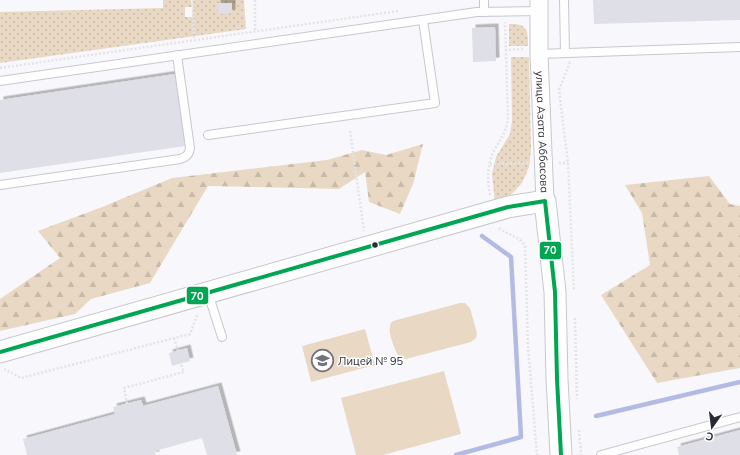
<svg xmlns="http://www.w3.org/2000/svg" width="740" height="455" viewBox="0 0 740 455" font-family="Mulish,sans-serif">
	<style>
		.grass { fill: url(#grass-dots) }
		.forest { fill: url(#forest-firs) }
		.pitch { fill: #e9d9c4 }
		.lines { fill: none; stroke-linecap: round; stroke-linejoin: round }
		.stream { stroke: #b3bae3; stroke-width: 4.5 }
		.building { fill: #dedfe7; filter: url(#shadow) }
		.service-casing { stroke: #c7c8cf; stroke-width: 10 }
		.minor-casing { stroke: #c7c8cf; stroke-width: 19 }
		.tertiary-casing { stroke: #c7c8cf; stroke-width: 23 }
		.path { stroke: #e4e4e6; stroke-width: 2.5; stroke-dasharray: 2 2; stroke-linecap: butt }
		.service { stroke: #fefeff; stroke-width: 8 }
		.minor { stroke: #fefeff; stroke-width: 17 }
		.tertiary { stroke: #fefeff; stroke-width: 21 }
		.bus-1-casing { stroke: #fff; stroke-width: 7 }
		.bus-1 { stroke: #00a651; stroke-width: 4 }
		.bus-dot { fill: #282a35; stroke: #fff; stroke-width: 1.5 }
		.labels { text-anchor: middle; stroke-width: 3; stroke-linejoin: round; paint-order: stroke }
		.street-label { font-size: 11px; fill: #282a35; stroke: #fff }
		.poi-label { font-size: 11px; fill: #282a35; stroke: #fff; text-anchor: start }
		.line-badge { stroke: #fff; stroke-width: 1.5 }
		.badge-label { font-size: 11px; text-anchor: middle; font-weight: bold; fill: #fff }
	</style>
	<defs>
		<pattern id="grass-dots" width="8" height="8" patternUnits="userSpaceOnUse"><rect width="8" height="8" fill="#e9d9c4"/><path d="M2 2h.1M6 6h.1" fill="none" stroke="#c8baa9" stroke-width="1.8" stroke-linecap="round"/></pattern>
		<pattern id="forest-firs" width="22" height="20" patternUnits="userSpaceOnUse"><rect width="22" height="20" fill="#e9d9c4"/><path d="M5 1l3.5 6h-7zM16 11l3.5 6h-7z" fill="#c8baa9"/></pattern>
		<filter id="shadow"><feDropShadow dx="3.5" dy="-3.5" stdDeviation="0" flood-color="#0004"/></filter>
	</defs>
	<rect width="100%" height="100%" fill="#f8f8fc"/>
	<g class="grass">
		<polygon points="163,0 191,0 192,7 185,7 185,17 192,17 192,20 193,0 244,0 246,29 0,63 0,12 163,8"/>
		<path d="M 509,24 C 527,23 528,30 528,46 L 509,46 Z"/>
		<polygon points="511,57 529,57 531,149 529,167 522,183 510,196 495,203 492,174 496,157 510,134 512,121"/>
	</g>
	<g class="forest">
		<polygon points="423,144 413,184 400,214 369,202 365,172 339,189 208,186 150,283 91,299 75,314 0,331 0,299 60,258 38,231 102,207 172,178 327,160 362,150 386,155"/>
		<polygon points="709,176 730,204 740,206 740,368 657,383 601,295 650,265 642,213 625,185"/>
	</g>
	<g class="pitch">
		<path d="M 460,303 L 465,303 L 470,308 L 477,333 L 476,338 L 471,342 L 406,359 L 400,358 C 396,354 388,333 390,327 C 390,324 391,323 393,321 Z"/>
		<polygon points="365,329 375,365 311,382 302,346"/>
		<polygon points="444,371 461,434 383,455 356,455 341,398"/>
	</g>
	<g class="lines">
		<g class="stream">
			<polyline points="596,416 740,382"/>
			<polyline points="456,455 521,437 511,257 482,236"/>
		</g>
	</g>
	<g class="building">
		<polygon points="593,0 740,0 740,20 594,24"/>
		<polygon points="217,3 232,3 232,13 218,14"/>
		<polygon points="495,27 496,61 473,62 472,28"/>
		<polygon points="175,74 185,146 0,173 0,100"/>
		<polygon points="187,348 190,361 172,366 169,353"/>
		<polygon points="218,386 237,455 207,455 202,438 155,451 156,455 27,455 23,439 115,414 113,407 141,400 143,406"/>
		<polygon points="740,430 740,455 679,455 677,447"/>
	</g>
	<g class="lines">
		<defs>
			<g id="service">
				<polyline points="484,0 484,12"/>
				<polyline points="564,0 565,53"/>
				<polyline points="539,54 740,47"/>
				<polyline points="0,81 477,12 540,11"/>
				<polyline points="208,135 435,103 423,20"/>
				<path d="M 0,185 L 180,159 C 186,157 189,155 190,148 L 177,55"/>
				<polyline points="208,293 222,337"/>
				<polyline points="601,455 740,417"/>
			</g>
			<g id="minor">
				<path id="s1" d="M 539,0 L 539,54 L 545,201"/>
			</g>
			<polyline id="tertiary" points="0,352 508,207 545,201 555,292 557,379 561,455"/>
		</defs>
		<use href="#service" class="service-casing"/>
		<use href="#minor" class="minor-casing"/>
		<use href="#tertiary" class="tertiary-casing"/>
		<g class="path">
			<polyline points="193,0 194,40"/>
			<polyline points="255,0 255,31"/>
			<polyline points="505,50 525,49"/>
			<polyline points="570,62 559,90 568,163 574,291"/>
			<polyline points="0,68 398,11"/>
			<polyline points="350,131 364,231"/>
			<polyline points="559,163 568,163"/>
			<polyline points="490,164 530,163"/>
			<path d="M 490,195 C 487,180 487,162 495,149 C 502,137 505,133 508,120 L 505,22"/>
			<path d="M 499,228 C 509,236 518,235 525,246 L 528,347 L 537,455"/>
			<polyline points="575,318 577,399"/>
			<polyline points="174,338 178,351"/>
			<polyline points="4,369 21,378 190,334 198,313"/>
			<polyline points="127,404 124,388 184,372 181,364"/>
			<polyline points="579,430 581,455"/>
		</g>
		<use href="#service" class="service"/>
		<use href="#minor" class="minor"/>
		<use href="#tertiary" class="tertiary"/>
		<defs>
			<polyline id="bus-1" points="0,352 508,207 545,201 555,292 557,379 561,455"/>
		</defs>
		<use href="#bus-1" class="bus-1-casing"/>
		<use href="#bus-1" class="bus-1"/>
	</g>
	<defs>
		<symbol id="school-ring" viewBox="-11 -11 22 22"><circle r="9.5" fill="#fff" stroke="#71727b" stroke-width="1.5"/><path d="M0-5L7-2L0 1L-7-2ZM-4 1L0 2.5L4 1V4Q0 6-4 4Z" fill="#71727b"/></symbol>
	</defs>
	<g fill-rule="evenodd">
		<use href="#school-ring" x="310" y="348" width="25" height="25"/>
	</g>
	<circle class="bus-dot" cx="375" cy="245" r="3.5"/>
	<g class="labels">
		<g class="street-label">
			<text dy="4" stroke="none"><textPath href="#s1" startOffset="132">улица Азата Аббасова</textPath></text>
		</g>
		<g class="poi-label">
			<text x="338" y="365">Лицей № 95</text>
		</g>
	</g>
	<g class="line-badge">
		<rect x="539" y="241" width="23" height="19" rx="4" fill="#00a651"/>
		<rect x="186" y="286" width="23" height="19" rx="4" fill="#00a651"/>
	</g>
	<g class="badge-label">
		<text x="550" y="254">70</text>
		<text x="197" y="300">70</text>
	</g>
	<g transform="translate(712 427) rotate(194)" stroke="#ffffff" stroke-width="3" paint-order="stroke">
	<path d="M0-3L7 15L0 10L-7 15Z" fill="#282a35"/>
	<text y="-6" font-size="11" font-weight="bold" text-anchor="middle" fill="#282a35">С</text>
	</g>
</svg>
